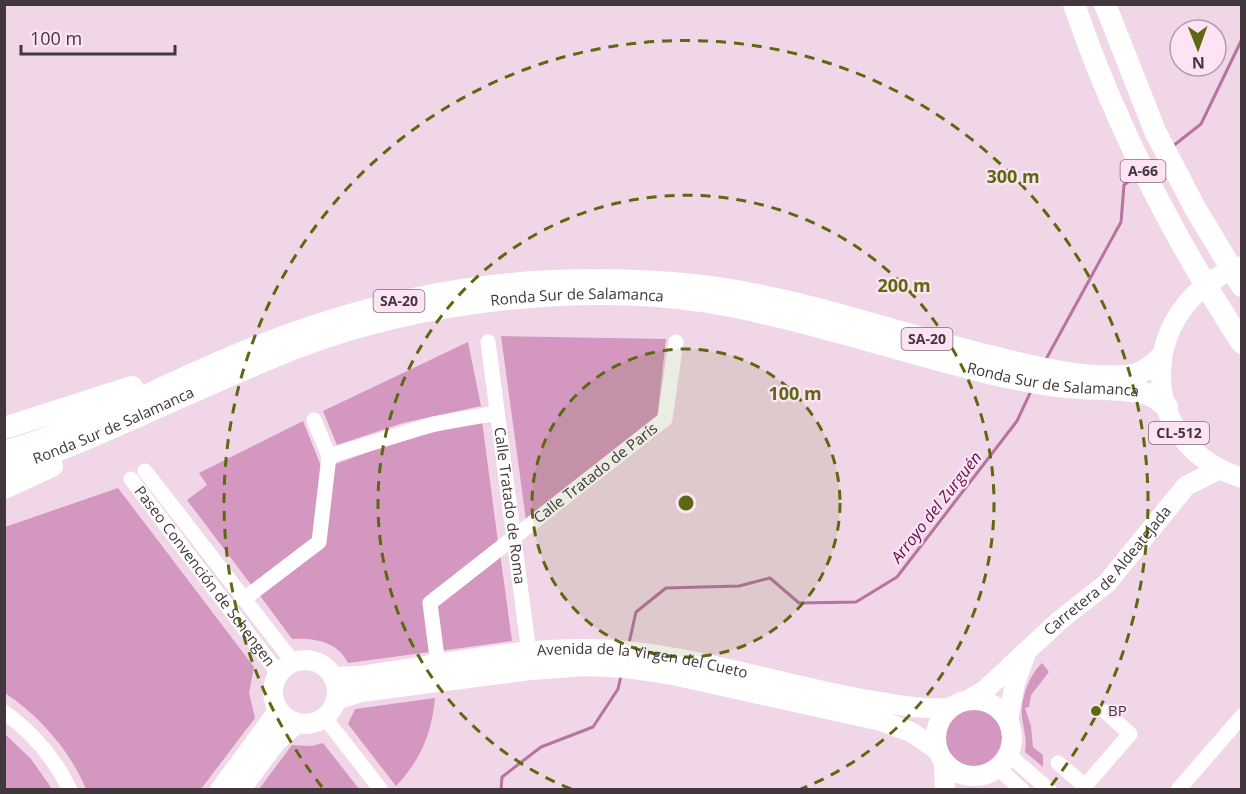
<svg xmlns="http://www.w3.org/2000/svg" width="1246" height="794" viewBox="0 0 1246 794" font-family="'Open Sans',sans-serif">
	<style>
		.green { fill: #d497bf }
		.lines { fill: none; stroke-linecap: round; stroke-linejoin: round }
		.stream { stroke: #b773a1; stroke-width: 3 }
		.minor { stroke: #fff; stroke-width: 15 }
		.major { stroke: #fff; stroke-width: 20 }
		.highway { stroke: #fff; stroke-width: 22 }
		.ring { fill: none; stroke: #5c6910; stroke-width: 3; stroke-dasharray: 10 8 }
		.poi-dot { fill: #5c6910; stroke: #fee3f4; stroke-width: 2 }
		.labels { text-anchor: middle; stroke-width: 4.5; stroke-linejoin: round; paint-order: stroke }
		.shield { fill: #fee3f4; stroke: #7a6b74; stroke-width: 1.5 }
		.shield-label { font-size: 14px; font-weight: bold; fill: #41373d }
		.street-label { font-size: 15px; fill: #41373d; stroke: #fee3f4 }
		.poi-label { font-size: 15px; fill: #41373d; stroke: #fee3f4; text-anchor: start }
		.water-label { font-size: 16px; font-style: italic; fill: #600b4c; stroke: #fee3f4 }
		.centre { fill: #5c6910; stroke: #fee3f4; stroke-width: 3 }
		.ring-label { font-size: 18px; text-anchor: middle; font-weight: bold; fill: #5c6910; stroke: #fee3f4; stroke-width: 4.5; stroke-linejoin: round; paint-order: stroke }
	</style>
	<rect width="100%" height="100%" fill="#f1d6e7"/>
	<g class="green">
		<polygon points="501,336 666,339 657,419 526,520"/>
		<polygon points="468,342 481,406 403,423 337,445 323,411"/>
		<polygon points="303,421 323,471 315,537 252,586 187,500 207,485 199,473"/>
		<path d="M 482,421 L 498,542 L 423,600 L 430,652 L 348,663 C 337,641 314,638 292,639 L 258,593 L 323,543 L 333,465 L 401,440 Z"/>
		<path d="M 118,488 L 254,667 L 249,693 L 255,718 L 201,789 L 86,789 C 70,751 40,716 5,693 L 5,527 Z"/>
		<polygon points="500,553 512,641 440,651 434,605"/>
		<path d="M 1042,663 L 1049,672 L 1031,695 L 1029,707 L 1025,708 L 1031,726 L 1033,747 L 1043,755 L 1043,767 L 1025,752 C 1027,739 1024,730 1022,718 C 1020,700 1029,675 1042,663 Z"/>
		<path d="M 435,698 C 432,733 420,761 396,786 L 348,724 L 355,709 Z"/>
		<circle cx="973" cy="737" r="29"/>
		<polygon points="4,733 31,759 52,789 5,789"/>
		<polygon points="323,743 359,789 259,789 292,745 312,746"/>
	</g>
	<g class="lines">
		<g class="stream">
			<polyline points="1173,146 1201,124 1242,39"/>
			<polyline points="1045,361 1121,222 1124,185 1137,175"/>
			<polyline points="629,643 636,612 666,588 739,586 770,578 799,603 856,602 897,577 1017,421 1031,391"/>
			<polyline points="501,790 502,777 541,747 593,727 618,689 621,676"/>
		</g>
		<g class="minor">
			<path id="s1" d="M 488,342 L 530,661"/>
			<polyline points="329,456 434,424 497,413"/>
			<polyline points="145,471 293,662"/>
			<path id="s2" d="M 131,479 L 278,673"/>
			<polyline points="244,599 319,542 329,456 314,420"/>
			<path id="s3" d="M 438,665 L 430,603 L 665,419 L 676,342"/>
			<path d="M 4,712 C 32,732 55,759 70,790"/>
			<polyline points="325,718 381,790"/>
			<polyline points="1009,755 1049,790"/>
			<polyline points="1058,763 1085,786 1130,734 1106,712"/>
			<polyline points="998,768 1022,790"/>
			<polyline points="1178,790 1242,716"/>
		</g>
		<g class="major">
			<path d="M 1242,266 C 1136,303 1132,444 1242,478"/>
			<circle cx="305" cy="692" r="32"/>
			<path id="s4" d="M 333,677 L 359,676 C 447,664 538,642 626,651 C 706,659 784,685 863,699 C 892,704 920,710 949,708"/>
			<path id="s5" d="M 970,699 L 985,690 L 1059,621 L 1107,583 L 1186,486 L 1220,469"/>
			<circle cx="974" cy="738" r="38"/>
			<polyline points="336,700 361,692 531,670 586,666 627,668 668,674 881,721 911,732 936,749"/>
			<polyline points="1008,720 1015,683 1025,656"/>
			<polyline points="944,763 945,790"/>
			<polyline points="220,790 278,711"/>
			<polyline points="240,790 276,742 296,724"/>
		</g>
		<g class="highway">
			<path d="M 1074,4 C 1115,125 1173,237 1242,343"/>
			<polyline points="1105,4 1155,131 1195,208 1242,286"/>
			<polyline points="4,428 132,387"/>
			<path d="M 4,452 C 87,428 165,384 244,352 C 394,291 532,269 694,285 C 796,296 894,333 993,357 C 1035,367 1082,379 1125,376 C 1141,375 1150,368 1161,357"/>
			<path id="s6" d="M 4,470 C 106,436 201,384 301,346 C 420,301 583,282 708,302 C 798,317 885,347 973,369 C 1004,377 1037,384 1068,387 C 1094,390 1123,387 1147,394 C 1155,396 1161,402 1167,407"/>
			<polyline points="4,488 52,466"/>
		</g>
	</g>
	<circle cx="686" cy="503" r="154" fill="#5c6910" fill-opacity=".12"/>
	<g class="ring">
		<circle cx="686" cy="503" r="154"/>
		<path d="M571 789A308 308 0 1 1 801 789"/>
		<path d="M322 787A462 462 0 1 1 1050 787"/>
	</g>
	<circle class="poi-dot" cx="1096" cy="711" r="6"/>
	<g class="labels">
		<g class="shield">
			<rect x="1120.5" y="160" width="45" height="22" rx="4.5"/>
			<rect x="373.5" y="290" width="51" height="22" rx="4.5"/>
			<rect x="901.5" y="328" width="51" height="22" rx="4.5"/>
			<rect x="1149" y="422" width="60" height="22" rx="4.5"/>
		</g>
		<g class="shield-label">
			<text x="1143" y="176">A-66</text>
			<text x="399" y="306">SA-20</text>
			<text x="927" y="344">SA-20</text>
			<text x="1179" y="438">CL-512</text>
		</g>
		<g class="street-label">
			<text dy="5" stroke="none"><textPath href="#s6" startOffset="604">Ronda Sur de Salamanca</textPath></text>
			<text dy="5" stroke="none"><textPath href="#s6" startOffset="1090">Ronda Sur de Salamanca</textPath></text>
			<text dy="5" stroke="none"><textPath href="#s6" startOffset="118">Ronda Sur de Salamanca</textPath></text>
			<text dy="5" stroke="none"><textPath href="#s3" startOffset="273">Calle Tratado de París</textPath></text>
			<text dy="5" stroke="none"><textPath href="#s1" startOffset="165">Calle Tratado de Roma</textPath></text>
			<text dy="5" stroke="none"><textPath href="#s5" startOffset="189">Carretera de Aldeatejada</textPath></text>
			<text dy="5" stroke="none"><textPath href="#s2" startOffset="122">Paseo Convención de Schengen</textPath></text>
			<text dy="5" stroke="none"><textPath href="#s4" startOffset="312">Avenida de la Virgen del Cueto</textPath></text>
		</g>
		<g class="poi-label">
			<text x="1108" y="716">BP</text>
		</g>
		<g class="water-label">
			<text transform="translate(936 507) rotate(-52)" y="6">Arroyo del Zurguén</text>
		</g>
	</g>
	<circle cx="686" cy="503" r="9" class="centre"/>
	<g class="ring-label">
		<text x="1013" y="183">300 m</text>
		<text x="904" y="292">200 m</text>
		<text x="795" y="400">100 m</text>
	</g>
	<rect width="1246" height="794" fill="none" stroke="#41373d" stroke-width="12"/>
	<g transform="translate(1198 48) rotate(179)"><circle r="28" fill="#fee3f4" stroke="#b29eab" stroke-width="1.5"/>
	<path d="M0-4.5L10 22L0 15L-10 22Z" fill="#5c6910"/>
	<text y="-9" font-size="16" font-weight="bold" text-anchor="middle" fill="#41373d">N</text>
	</g>
	<path d="M21 45v9h154v-9" fill="none" stroke="#41373d" stroke-width="3"/>
	<text x="30" y="45" font-size="18" fill="#41373d" stroke="#fee3f4" stroke-width="4.5" paint-order="stroke">100 m</text>
</svg>
